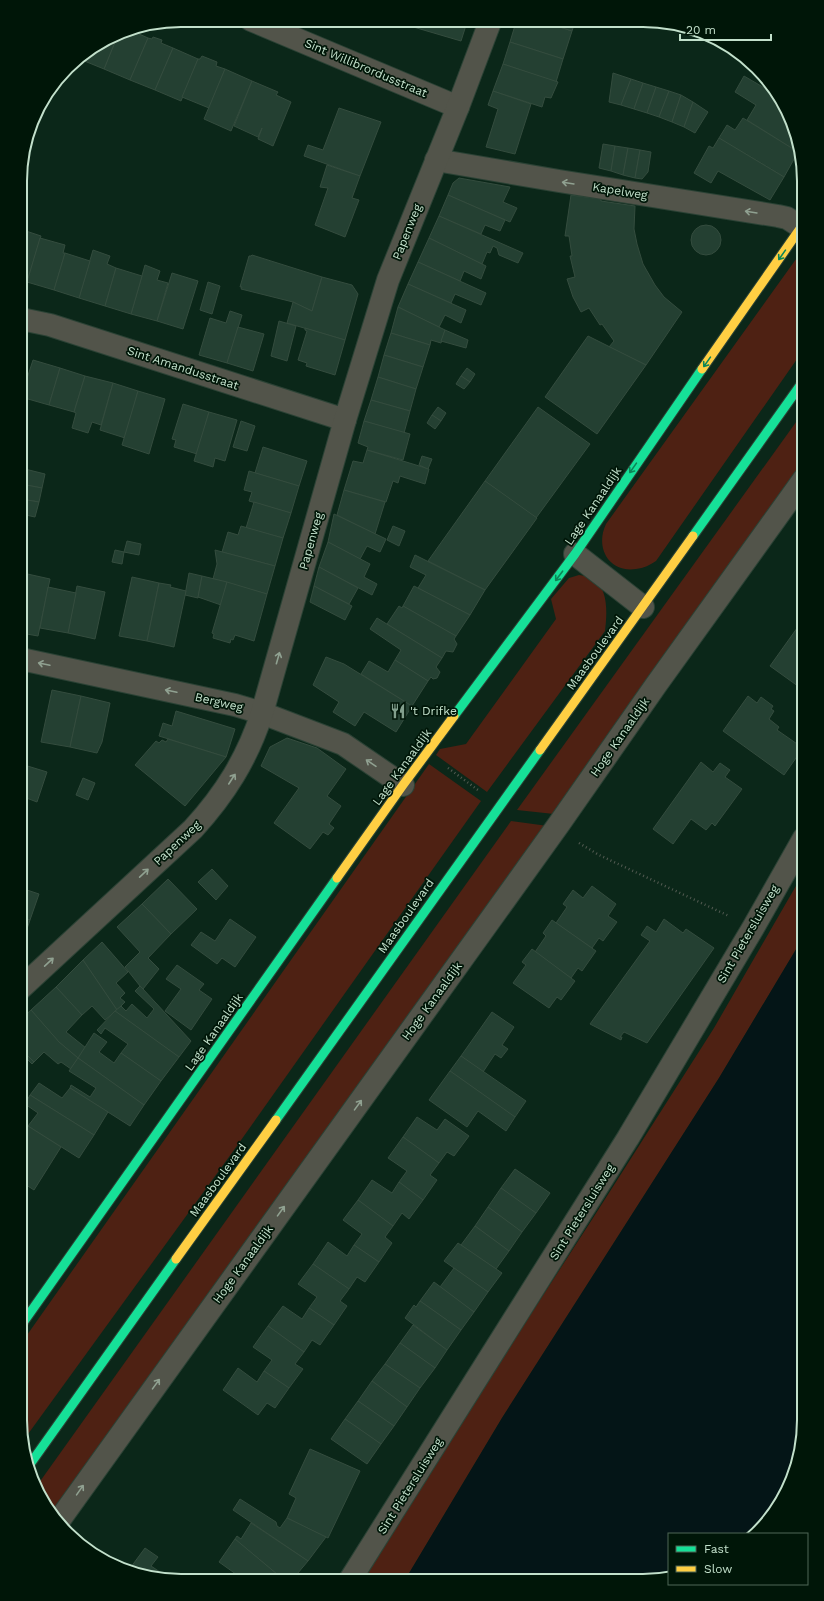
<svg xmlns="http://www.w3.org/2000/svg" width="824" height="1601" viewBox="0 0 824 1601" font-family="'Work Sans',sans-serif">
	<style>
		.green { fill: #4e2113 }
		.water { fill: #041517 }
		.building { fill: #244032; stroke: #344c3e }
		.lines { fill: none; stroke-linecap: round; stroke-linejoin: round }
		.street-casing { stroke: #2b4235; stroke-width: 24 }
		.fast-casing { stroke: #2b4235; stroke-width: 11 }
		.slow-casing { stroke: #2b4235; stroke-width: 11 }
		.path { stroke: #535b52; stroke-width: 2.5; stroke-dasharray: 1 3; stroke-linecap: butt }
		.street { stroke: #52544a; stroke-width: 22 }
		.fast { stroke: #16e098; stroke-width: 9 }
		.slow { stroke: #ffcf43; stroke-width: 9 }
		.oneway { stroke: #90a191 }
		.oneway2 { stroke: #0c8557 }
		.labels { text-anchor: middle; stroke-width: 3.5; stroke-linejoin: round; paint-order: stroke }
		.street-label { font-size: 12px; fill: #c2e0cb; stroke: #001608 }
		.poi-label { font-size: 12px; fill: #c2e0cb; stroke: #001608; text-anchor: start }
		.rim { fill: none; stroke: #c2e0cb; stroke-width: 2 }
	</style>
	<rect width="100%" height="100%" fill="#0b2719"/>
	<g class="green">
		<path d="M 804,248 L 804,349 L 656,561 C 650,565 644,568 636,569 C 608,573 595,547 606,524 Z"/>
		<polygon points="804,411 804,462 554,814 517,810"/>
		<path d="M 579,575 C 583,576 588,576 592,578 C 609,588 607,614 605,631 L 487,792 L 436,755 L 440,749 L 466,744 L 556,619 L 551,599 L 569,578 Z"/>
		<polygon points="429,764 481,801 234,1150 23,1441 20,1420 20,1345"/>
		<polygon points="511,821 548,826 54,1517 47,1510 36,1487"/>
		<polygon points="804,872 804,936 719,1078 502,1418 405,1580 359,1580 593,1218 714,1028"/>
	</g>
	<polygon class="water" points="804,936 804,1431 792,1481 771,1518 754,1534 669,1534 669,1577 643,1581 405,1580 502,1418 719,1078"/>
	<g class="building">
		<polygon points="393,21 467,22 461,41"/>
		<polygon points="516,22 544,22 572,31 563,59 510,42"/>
		<polygon points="544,22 575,22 572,31"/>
		<polygon points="130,30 148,38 130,80 104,69 119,32"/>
		<polygon points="119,32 104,69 77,58"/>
		<polygon points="153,37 162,40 161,43 173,48 155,90 130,80 148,38 152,39"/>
		<polygon points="510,42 563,59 556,82 503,64"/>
		<polygon points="173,48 198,59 181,101 155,90"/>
		<polygon points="202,56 217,62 216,66 225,69 209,108 182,97 198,59 200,59"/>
		<polygon points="503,64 558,82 551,98 545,97 542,107 493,91"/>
		<polygon points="225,69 252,81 231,131 204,119"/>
		<polygon points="613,73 631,79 621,105 609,102"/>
		<polygon points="744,76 780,97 796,129 798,152 747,120 756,105 735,92"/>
		<polygon points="631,79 643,83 634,109 621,105"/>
		<polygon points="252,81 278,92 276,95 291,102 273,146 258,139 262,128 258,137 234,126"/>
		<polygon points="643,83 656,87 647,113 634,109"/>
		<polygon points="769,83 777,92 780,97 765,89"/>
		<polygon points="656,87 669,91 659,117 647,113"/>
		<polygon points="493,91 531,104 515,154 486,147 498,109 488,105"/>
		<polygon points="669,91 681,95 672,122 659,117"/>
		<polygon points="681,95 693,102 684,127 672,122"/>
		<polygon points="693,102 708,112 695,133 684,127"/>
		<polygon points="339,108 381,122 360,176 304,156 308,145 323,150"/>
		<polygon points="743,118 798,152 784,177 719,138 727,125 735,130"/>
		<polygon points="719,138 784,177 770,200 718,171 711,183 694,173 709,146 713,148"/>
		<polygon points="603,144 615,146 611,171 599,168"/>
		<polygon points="615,146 628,148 623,175 611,171"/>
		<polygon points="628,148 640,150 635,178 623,175"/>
		<polygon points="640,150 651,152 648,172 642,179 635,178"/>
		<polygon points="327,165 360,176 352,198 359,200 345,237 315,225 328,188 320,187"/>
		<polygon points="459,178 510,187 503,202 517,208 510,222 448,195 453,183"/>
		<polygon points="448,195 505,220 500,231 485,225 481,234 439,216"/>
		<polygon points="571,195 601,199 601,201 635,206 634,229 637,244 643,264 655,285 664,297 682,312 646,365 609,347 614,341 602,324 600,325 589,308 581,312 573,297 567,279 575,277 570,256 572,256 569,236 565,236"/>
		<polygon points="439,216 523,253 518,263 499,255 497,248 493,246 490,253 487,252 482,264 429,238"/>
		<circle cx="706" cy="240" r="15"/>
		<polygon points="26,231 41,236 27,282 21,281 21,243"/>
		<polygon points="40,238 65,245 63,253 65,253 54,290 27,282"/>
		<polygon points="429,238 486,266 481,279 464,271 460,281 418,262"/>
		<polygon points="93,250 110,256 107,264 116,268 105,306 79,298"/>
		<polygon points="65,253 90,261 79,298 54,290"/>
		<polygon points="252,255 322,277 312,311 293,302 241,289 242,287 240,287 249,256 251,256"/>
		<polygon points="418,262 486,293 481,305 455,294 451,303 408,284"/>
		<polygon points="145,265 160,271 157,280 168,283 157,321 131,314"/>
		<polygon points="116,268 142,276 131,314 105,306"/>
		<polygon points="172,273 198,281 183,329 157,321"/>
		<polygon points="322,277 352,285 358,294 345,340 287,323 293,302 312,311"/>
		<polygon points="208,282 220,286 212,314 200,310"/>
		<polygon points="408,284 466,310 461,323 445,315 439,327 398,307"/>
		<polygon points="398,307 445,330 441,343 431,340 430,345 391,333"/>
		<polygon points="230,311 242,315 227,363 199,355 210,318 226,323"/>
		<polygon points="279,321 296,326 287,361 271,356"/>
		<polygon points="238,327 264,334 253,371 227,363"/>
		<polygon points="305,328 345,340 335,375 306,366 307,363 298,360 307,331 305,330"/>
		<polygon points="445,330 468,340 466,348 441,341"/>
		<polygon points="391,333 430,345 423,367 384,355"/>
		<polygon points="588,336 646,365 597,434 545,397"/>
		<polygon points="384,355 423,367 416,389 378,377"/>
		<polygon points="33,360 60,368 49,405 21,397"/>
		<polygon points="60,368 85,376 74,412 49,405"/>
		<polygon points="467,368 475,374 470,382 461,376"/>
		<polygon points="85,376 113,383 101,425 92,422 88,433 72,428 76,413 74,412"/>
		<polygon points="461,376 470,382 464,389 456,384"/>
		<polygon points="378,377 416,389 410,411 371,400"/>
		<polygon points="113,383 138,391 125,438 100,430"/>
		<polygon points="138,391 165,399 149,454 122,445"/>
		<polygon points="371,400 410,411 404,433 364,421"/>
		<polygon points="183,404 209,412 197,454 174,447 176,440 172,439"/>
		<polygon points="438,407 446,413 441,421 432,415"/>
		<polygon points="538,407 590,444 536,518 485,481"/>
		<polygon points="209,412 237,420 225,461 215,458 213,467 194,461"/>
		<polygon points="432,415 441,421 435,429 427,423"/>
		<polygon points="241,421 255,426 247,451 233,447"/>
		<polygon points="364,421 410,434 403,460 367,450 368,447 358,443"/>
		<polygon points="263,447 307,461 299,486 255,473"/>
		<polygon points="367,450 429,469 425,484 400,476 398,483 393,481 386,502 344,490 353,461 363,463"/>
		<polygon points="422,456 432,459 428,469 419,465"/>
		<polygon points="21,468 45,474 42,488 21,484"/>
		<polygon points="249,471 299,486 291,513 249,501 252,492 244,490"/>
		<polygon points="485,481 537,518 485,590 428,561"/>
		<polygon points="21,484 42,488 39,502 21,499"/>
		<polygon points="344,490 385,502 375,534 337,515"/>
		<polygon points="21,499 39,502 35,517 21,514"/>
		<polygon points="254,502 291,513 283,538 246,528"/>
		<polygon points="334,514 386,539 380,552 367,546 360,559 328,542"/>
		<polygon points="241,526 283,538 275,566 222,552 228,532 238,535"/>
		<polygon points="393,526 405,531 399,546 387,540"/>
		<polygon points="127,541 141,544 139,555 124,552"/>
		<polygon points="328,542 370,564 364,577 377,584 372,595 319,567"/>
		<polygon points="115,550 124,552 122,564 112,562"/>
		<polygon points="215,550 275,566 267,594 213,579 217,564"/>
		<polygon points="415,555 485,590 470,615 418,588 426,575 410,567"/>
		<polygon points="21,557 26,558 21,584"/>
		<polygon points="319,567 358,588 349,604 314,586"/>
		<polygon points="23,573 50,579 38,636 21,633 21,584"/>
		<polygon points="189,573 202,576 198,598 185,595"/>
		<polygon points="202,576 227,582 221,605 198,597"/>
		<polygon points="132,577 159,583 147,641 119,636"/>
		<polygon points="227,582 267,594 254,641 235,635 233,640 231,639 230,643 213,638 214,634 212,633"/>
		<polygon points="159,583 171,585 170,587 186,591 174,647 147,641"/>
		<polygon points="77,586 105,592 95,639 68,633"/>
		<polygon points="314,586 352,606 345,620 310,602"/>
		<polygon points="414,586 470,615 456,636 403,606"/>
		<polygon points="48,587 76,593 68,633 40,628"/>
		<polygon points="399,606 402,608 403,606 456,636 454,639 457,644 453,652 446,651 442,658 387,624"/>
		<polygon points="377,618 442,658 436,667 440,672 437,678 433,679 431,677 428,681 395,660 401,650 370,629"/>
		<polygon points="800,624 804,627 804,686 802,689 770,666"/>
		<polygon points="326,657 344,664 412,706 396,732 364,712 355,726 333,712 339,702 313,685"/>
		<polygon points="395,660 428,681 412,706 361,674 369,661 388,672"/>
		<polygon points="21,683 25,684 21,704"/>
		<polygon points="52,690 81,696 70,747 41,742"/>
		<polygon points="81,696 110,703 102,742 97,753 70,747"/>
		<polygon points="748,696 757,703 761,697 773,706 771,709 774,711 769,719 779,727 777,730 803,748 784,775 723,731"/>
		<polygon points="176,711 235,729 226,757 159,736 163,723 172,726"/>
		<polygon points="287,738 317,748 346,769 327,796 341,806 329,824 334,828 328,835 323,832 310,849 274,823 299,788 261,766 270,747"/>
		<polygon points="168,739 226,757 185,806 135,765 156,741 159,743 162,740 166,742"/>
		<polygon points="701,762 713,772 720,763 730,770 725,777 742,789 715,826 712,823 706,830 691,819 673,844 653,829"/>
		<polygon points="21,764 47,772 37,802 21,796"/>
		<polygon points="83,778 95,783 88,800 76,795"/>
		<polygon points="212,869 228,886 216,900 198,882"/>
		<polygon points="168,879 197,909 171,934 142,904"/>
		<polygon points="592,886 616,904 608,916 617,922 603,941 599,938 592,948 556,923 567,907 563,904 573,890 583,898"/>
		<polygon points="21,888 39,894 30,920 21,917"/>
		<polygon points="142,904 171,934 148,958 159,969 143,989 140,986 125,967 140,952 117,927"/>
		<polygon points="21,917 30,920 21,946"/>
		<polygon points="230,919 256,937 235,967 222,958 217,964 191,945 201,932 215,941"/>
		<polygon points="664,919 683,933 686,929 714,948 647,1043 624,1032 620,1037 622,1037 621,1040 590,1024 650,941 641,935 647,926 656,932"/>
		<polygon points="552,920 596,951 582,971 578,968 571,978 535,952 546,936 543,933"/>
		<polygon points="102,942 128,972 116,983 125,993 120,998 125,1002 117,1010 83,960"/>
		<polygon points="532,949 575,981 561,1000 557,997 549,1008 513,983 526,965 522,962"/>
		<polygon points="83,960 117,1010 105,1020 92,1006 82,1015 56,987"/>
		<polygon points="177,965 204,984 199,990 212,999 191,1030 165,1011 181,989 166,979"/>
		<polygon points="140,986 143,989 191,1041 179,1057 115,1011 121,1006 126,1011 132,1004 147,1018 154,1009 135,991"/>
		<polygon points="56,987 82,1015 66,1032 86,1048 78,1058 59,1042 31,1010"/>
		<polygon points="31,1010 59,1042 78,1058 71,1069 61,1062 58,1064 44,1052 34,1062 20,1048 20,1020"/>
		<polygon points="115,1011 179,1057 161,1081 121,1053 128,1044 105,1028 101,1034 97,1030"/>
		<polygon points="492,1012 514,1027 502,1045 508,1049 501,1058 495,1054 483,1072 461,1056"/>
		<polygon points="94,1033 107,1042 99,1052 114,1063 121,1053 161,1081 144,1105 78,1058"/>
		<polygon points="20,1048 34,1062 32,1064 27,1059 20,1065"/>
		<polygon points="461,1056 526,1101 515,1117 450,1071"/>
		<polygon points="78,1058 144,1105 130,1126 70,1088 71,1085 90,1097 96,1088 69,1071"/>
		<polygon points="450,1071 515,1117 506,1131 478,1111 467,1127 429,1100"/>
		<polygon points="39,1083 62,1098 70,1088 108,1112 94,1135 30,1095"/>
		<polygon points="30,1095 94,1135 79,1158 28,1126 38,1113 25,1104"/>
		<polygon points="417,1117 437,1130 445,1119 469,1136 454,1156 447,1152 439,1163 403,1137"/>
		<polygon points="20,1121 61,1147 34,1190 20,1181"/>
		<polygon points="403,1137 439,1163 430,1175 437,1180 423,1200 399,1182 407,1171 388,1158"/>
		<polygon points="515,1169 550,1193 536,1213 501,1188"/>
		<polygon points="372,1180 392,1193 399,1182 423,1200 409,1219 402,1213 393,1226 358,1200"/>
		<polygon points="501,1188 536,1213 522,1232 488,1207"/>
		<polygon points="358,1200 393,1226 385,1237 392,1243 379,1262 354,1245 362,1234 343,1220"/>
		<polygon points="488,1207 522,1232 509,1251 475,1226"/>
		<polygon points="20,1223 24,1226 20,1232"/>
		<polygon points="475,1226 509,1251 496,1269 461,1245"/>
		<polygon points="328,1242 347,1256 354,1245 379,1262 365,1282 357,1277 349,1289 313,1264"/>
		<polygon points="458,1243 502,1273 488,1292 444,1261"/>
		<polygon points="313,1264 349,1289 340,1301 347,1306 334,1325 309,1308 317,1297 298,1284"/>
		<polygon points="454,1268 488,1292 474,1312 440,1287"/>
		<polygon points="434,1282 474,1312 461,1330 420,1301"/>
		<polygon points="420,1301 461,1330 447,1350 405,1318 414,1305 416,1307"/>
		<polygon points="283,1306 302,1319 309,1308 334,1325 320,1345 312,1340 304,1352 268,1326"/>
		<polygon points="413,1325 447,1350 435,1368 400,1343"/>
		<polygon points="268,1326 304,1352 295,1364 303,1369 289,1388 264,1371 272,1360 253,1347"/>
		<polygon points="400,1343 435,1368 420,1388 385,1364"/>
		<polygon points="385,1364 420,1388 407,1407 372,1381"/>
		<polygon points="238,1368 257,1382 264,1371 289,1388 275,1408 267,1403 258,1415 223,1390"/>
		<polygon points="372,1381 407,1407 394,1426 358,1401"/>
		<polygon points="358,1401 394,1426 381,1444 345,1419"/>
		<polygon points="345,1419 381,1444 367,1464 331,1439"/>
		<polygon points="310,1449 360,1471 328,1538 287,1518 296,1498 289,1494"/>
		<polygon points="240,1499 276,1522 277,1526 280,1528 287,1518 326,1537 308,1561 233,1510"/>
		<polygon points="251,1523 308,1561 292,1580 284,1580 235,1539 237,1536 241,1539"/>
		<polygon points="235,1539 284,1580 240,1580 240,1577 219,1562"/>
		<polygon points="145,1548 158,1557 151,1566 169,1578 168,1580 160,1580 128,1571"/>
	</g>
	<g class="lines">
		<defs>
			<g id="street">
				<polyline points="251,20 458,107"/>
				<polyline points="436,160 559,181 778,216 787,218 801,227"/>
				<polyline points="21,319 50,325 345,420"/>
				<polyline points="575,554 643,607"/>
				<polyline points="21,659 235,705 262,713 343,744 403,785"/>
				<path d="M 20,989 L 193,829 C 225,794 247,759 262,713 L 345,420 L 388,280 L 458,107 L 490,22"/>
				<polyline points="58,1522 559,824 656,685 804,479"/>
				<polyline points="350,1580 628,1138 753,928 804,838"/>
			</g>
			<g id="fast">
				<polyline points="693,536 804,380"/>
				<polyline points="454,716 575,554 702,369"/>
				<polyline points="276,1120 540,750"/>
				<polyline points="20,1327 337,878"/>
				<polyline points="28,1467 176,1259"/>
			</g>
			<g id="slow">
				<polyline points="702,369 804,223"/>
				<polyline points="540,750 693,536"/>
				<polyline points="337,878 403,785 454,716"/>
				<polyline points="176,1259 276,1120"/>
			</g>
		</defs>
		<use href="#street" class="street-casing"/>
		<use href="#fast" class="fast-casing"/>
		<use href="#slow" class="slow-casing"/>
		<g class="path">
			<polyline points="448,768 478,790"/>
			<polyline points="579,843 599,855 729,916"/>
		</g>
		<use href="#street" class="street"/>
		<use href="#fast" class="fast"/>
		<use href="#slow" class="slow"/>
	</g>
	<defs><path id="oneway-shaft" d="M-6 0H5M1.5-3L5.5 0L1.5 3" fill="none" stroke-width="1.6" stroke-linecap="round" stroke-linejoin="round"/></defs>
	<g class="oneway">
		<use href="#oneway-shaft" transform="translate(568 183) rotate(-171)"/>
		<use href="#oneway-shaft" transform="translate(751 212) rotate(-171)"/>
		<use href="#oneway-shaft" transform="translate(278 658) rotate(-74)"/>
		<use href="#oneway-shaft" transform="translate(44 664) rotate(-168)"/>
		<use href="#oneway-shaft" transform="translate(171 691) rotate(-168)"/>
		<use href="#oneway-shaft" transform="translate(371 763) rotate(-146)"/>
		<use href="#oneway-shaft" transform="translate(232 779) rotate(-57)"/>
		<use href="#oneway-shaft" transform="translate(144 873) rotate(-43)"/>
		<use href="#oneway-shaft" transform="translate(49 962) rotate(-43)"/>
		<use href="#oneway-shaft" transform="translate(358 1105) rotate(-54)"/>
		<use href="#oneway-shaft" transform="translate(281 1211) rotate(-54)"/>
		<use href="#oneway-shaft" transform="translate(156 1384) rotate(-54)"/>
		<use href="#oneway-shaft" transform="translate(80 1490) rotate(-55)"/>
	</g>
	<g class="oneway2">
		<use href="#oneway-shaft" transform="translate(782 255) rotate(125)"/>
		<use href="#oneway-shaft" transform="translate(707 362) rotate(125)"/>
		<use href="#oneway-shaft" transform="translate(633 468) rotate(125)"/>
		<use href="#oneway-shaft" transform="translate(559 576) rotate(127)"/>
	</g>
	<defs>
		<symbol id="restaurant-bare" viewBox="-9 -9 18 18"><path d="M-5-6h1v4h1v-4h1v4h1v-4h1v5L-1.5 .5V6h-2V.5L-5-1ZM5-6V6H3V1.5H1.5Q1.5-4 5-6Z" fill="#829f8d" stroke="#001608" stroke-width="2.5" paint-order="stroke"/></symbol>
	</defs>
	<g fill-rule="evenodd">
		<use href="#restaurant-bare" x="387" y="700" width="22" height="22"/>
	</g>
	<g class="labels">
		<g class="street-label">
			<text transform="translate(366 68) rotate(23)" y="4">Sint Willibrordusstraat</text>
			<text transform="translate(620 191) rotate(9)" y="4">Kapelweg</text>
			<text transform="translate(407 232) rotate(-68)" y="4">Papenweg</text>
			<text transform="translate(183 368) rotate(18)" y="4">Sint Amandusstraat</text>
			<text transform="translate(593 506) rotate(-56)" y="4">Lage Kanaaldijk</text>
			<text transform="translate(311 541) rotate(-74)" y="4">Papenweg</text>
			<text transform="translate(595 653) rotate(-54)" y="4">Maasboulevard</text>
			<text transform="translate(219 702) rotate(13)" y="4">Bergweg</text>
			<text transform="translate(620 737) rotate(-55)" y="4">Hoge Kanaaldijk</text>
			<text transform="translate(402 767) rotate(-54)" y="4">Lage Kanaaldijk</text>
			<text transform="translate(177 843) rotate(-43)" y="4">Papenweg</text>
			<text transform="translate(406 916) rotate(-55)" y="4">Maasboulevard</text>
			<text transform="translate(748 934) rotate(-60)" y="4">Sint Pietersluisweg</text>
			<text transform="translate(432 1001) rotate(-54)" y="4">Hoge Kanaaldijk</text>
			<text transform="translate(214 1032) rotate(-55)" y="4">Lage Kanaaldijk</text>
			<text transform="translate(218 1180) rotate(-54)" y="4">Maasboulevard</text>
			<text transform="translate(582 1212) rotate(-58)" y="4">Sint Pietersluisweg</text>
			<text transform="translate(243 1264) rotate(-54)" y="4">Hoge Kanaaldijk</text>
			<text transform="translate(410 1486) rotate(-58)" y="4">Sint Pietersluisweg</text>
		</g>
		<g class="poi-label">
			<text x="410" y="715">'t Drifke</text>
		</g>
	</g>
	<path d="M0 0H824V1601H0ZM181 27H643A154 154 0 0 1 797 181V1420A154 154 0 0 1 643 1574H181A154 154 0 0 1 27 1420V181A154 154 0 0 1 181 27Z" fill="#001608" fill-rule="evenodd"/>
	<path class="rim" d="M181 27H643A154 154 0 0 1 797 181V1420A154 154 0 0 1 643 1574H181A154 154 0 0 1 27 1420V181A154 154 0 0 1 181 27Z"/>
	<rect x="668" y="1533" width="140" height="52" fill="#001608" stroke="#4e6756"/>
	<rect x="676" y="1546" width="20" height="6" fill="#16e098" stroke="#4e6756"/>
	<text x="704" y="1553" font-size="12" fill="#c2e0cb">Fast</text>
	<rect x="676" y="1566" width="20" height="6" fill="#ffcf43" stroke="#4e6756"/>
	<text x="704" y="1573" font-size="12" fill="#c2e0cb">Slow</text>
	<path d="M680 34v6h91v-6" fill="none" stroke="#c2e0cb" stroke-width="2"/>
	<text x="686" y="34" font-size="12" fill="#c2e0cb" stroke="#001608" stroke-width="3" paint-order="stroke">20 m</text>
</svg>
